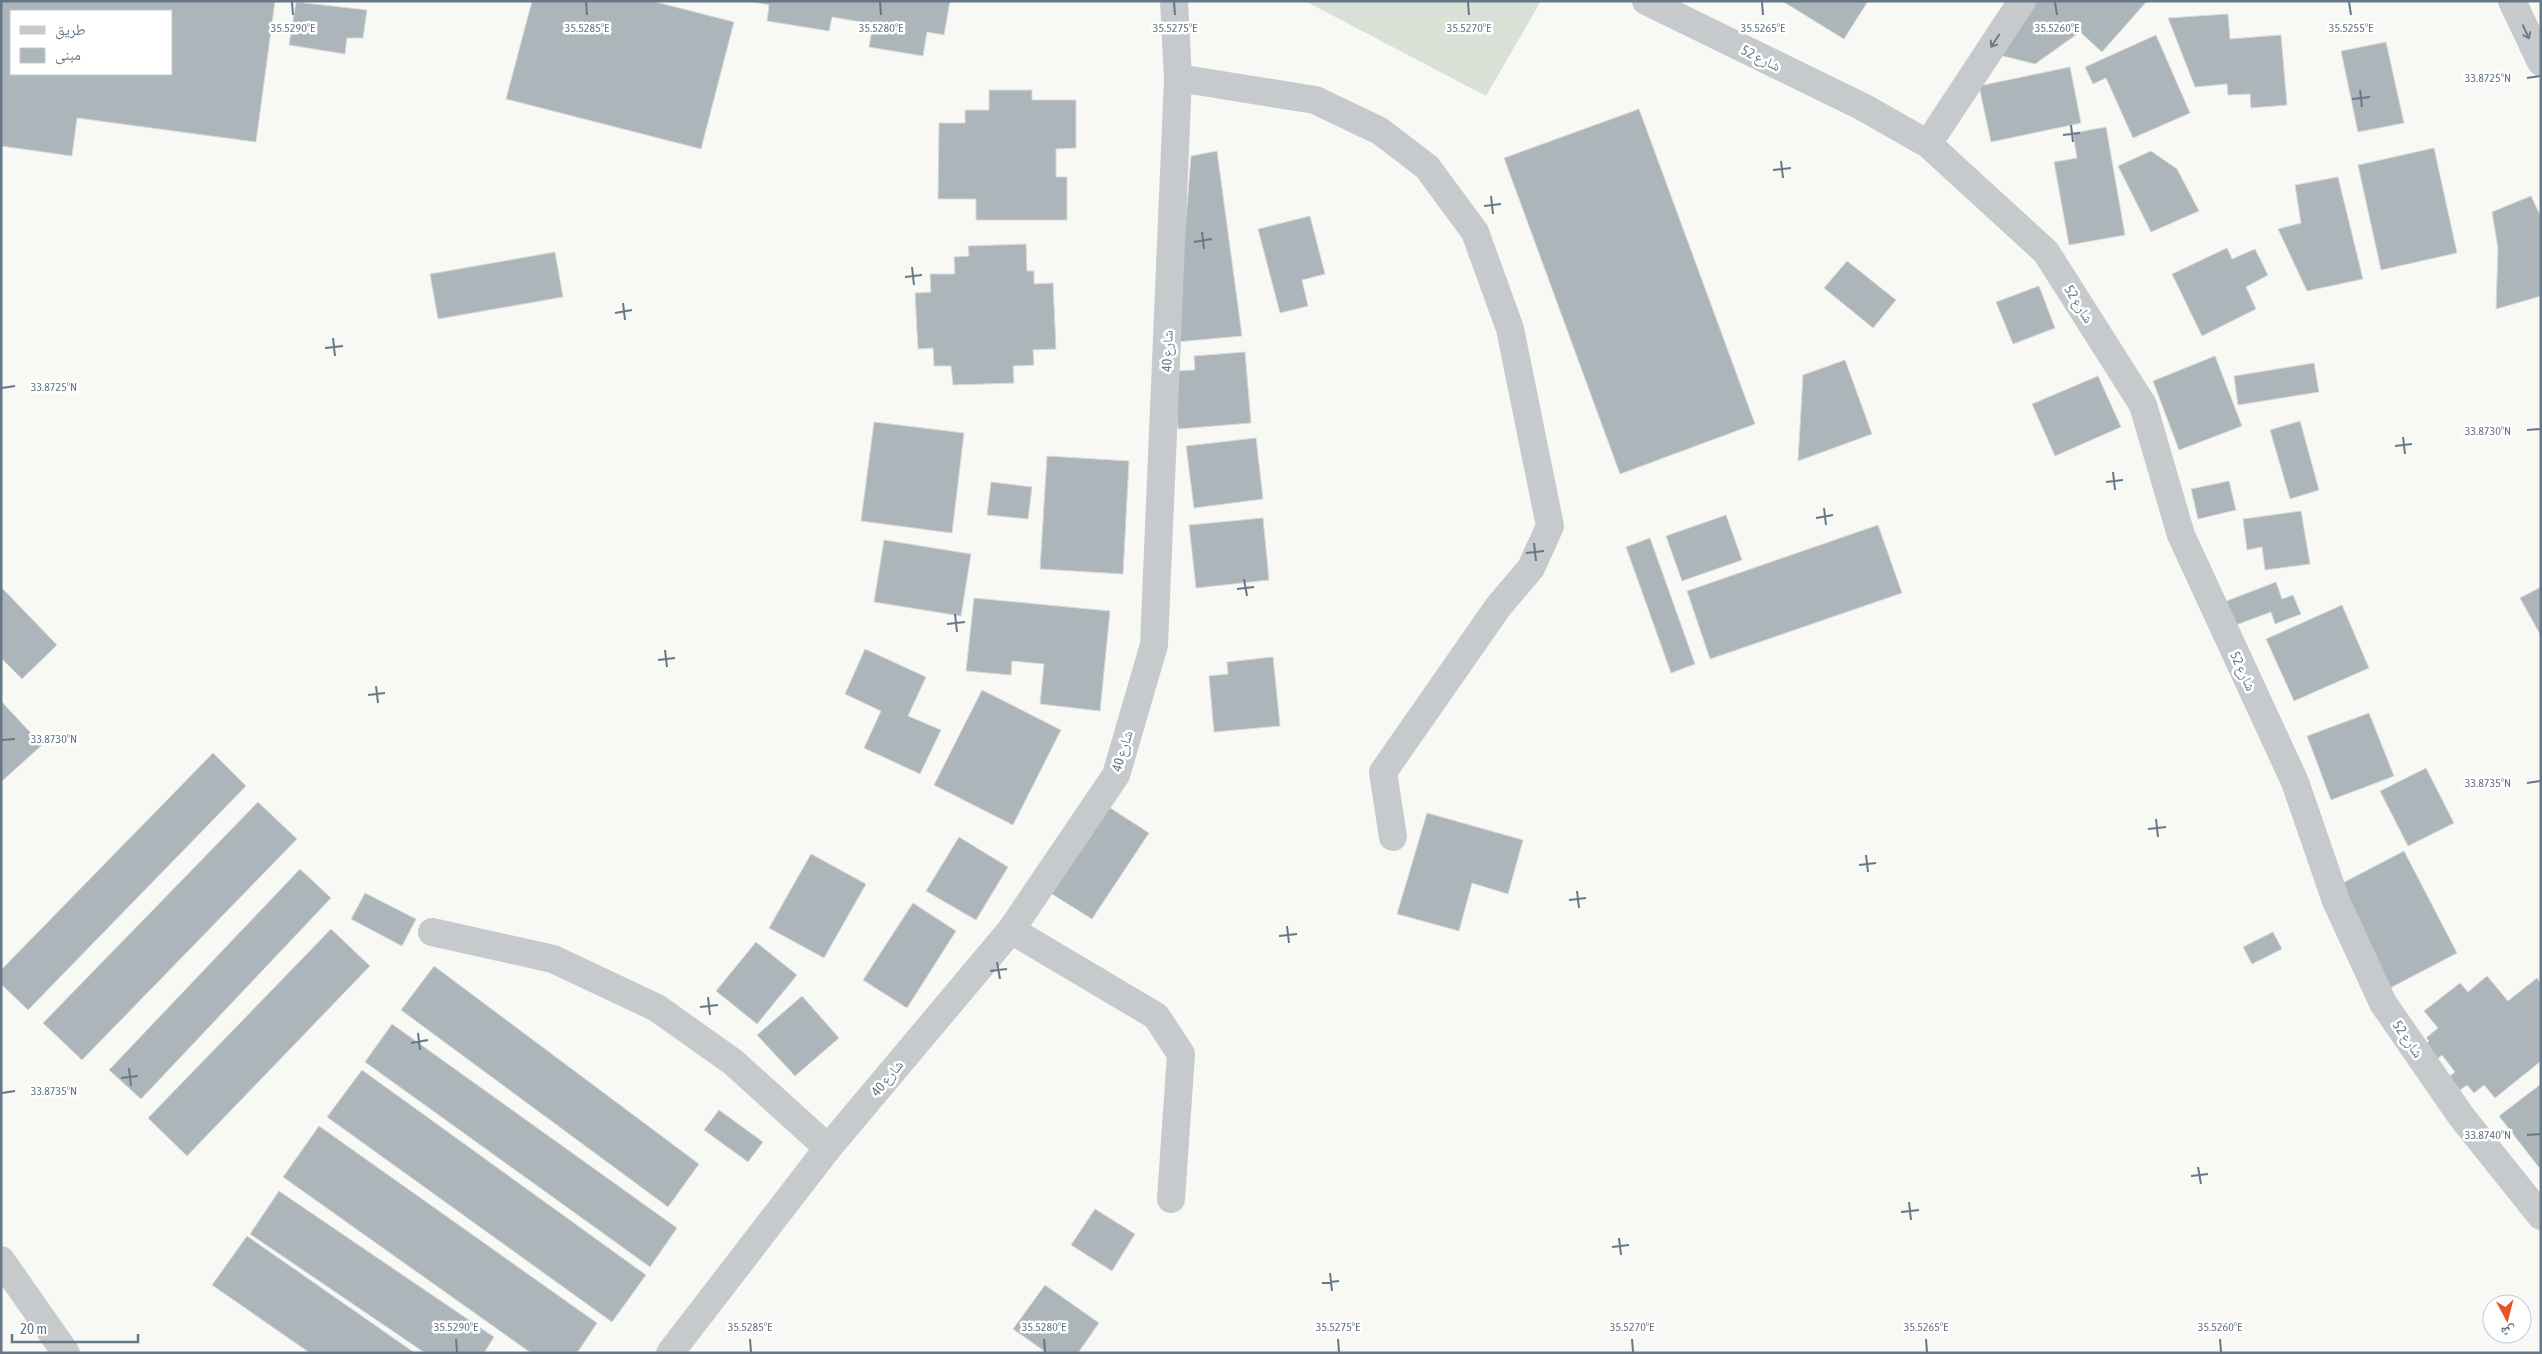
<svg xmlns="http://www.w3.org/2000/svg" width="2542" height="1354" viewBox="0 0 2542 1354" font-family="'Asap Condensed','Noto Naskh Arabic',sans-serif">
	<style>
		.garden { fill: #d9e0d6 }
		.building { fill: #acb5ba; stroke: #dadad7; fill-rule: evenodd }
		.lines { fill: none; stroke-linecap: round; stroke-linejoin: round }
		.minor { stroke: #c6cacd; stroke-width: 28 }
		.tertiary { stroke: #c6cacd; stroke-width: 28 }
		.oneway { stroke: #6b7c8a }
		.ticks { fill: none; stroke: #667887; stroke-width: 2 }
		.labels { text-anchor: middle; stroke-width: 5; stroke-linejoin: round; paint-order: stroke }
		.street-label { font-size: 14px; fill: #667887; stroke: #fff }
		.ticks-label { font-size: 12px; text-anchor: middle; fill: #667887; stroke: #fff; stroke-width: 5; stroke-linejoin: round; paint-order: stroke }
	</style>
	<rect width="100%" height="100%" fill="#f8f8f5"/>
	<polygon class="garden" points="1305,1 1541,1 1486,96"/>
	<g class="building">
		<path d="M 1,1 L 275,1 L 256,142 L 77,118 L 72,156 L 1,146 ZM 11,11 L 171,11 L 171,74 L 11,74 Z"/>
		<polygon points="532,1 652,1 734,22 701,149 506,99"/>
		<polygon points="748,1 950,1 944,35 927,32 923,56 869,47 873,24 832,17 829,31 767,21 769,5"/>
		<polygon points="1782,1 1868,1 1844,39"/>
		<polygon points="2025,1 2147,1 2102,52 2080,32 2035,64 1995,54"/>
		<polygon points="296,2 367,10 363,38 347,38 345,54 289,45"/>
		<polygon points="2228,14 2230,39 2281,35 2287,105 2251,108 2250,94 2228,95 2227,84 2195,87 2168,18"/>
		<polygon points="2156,35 2190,113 2133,138 2106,78 2093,84 2085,67"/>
		<polygon points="2386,42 2404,123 2358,132 2341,51"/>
		<polygon points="2070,67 2081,123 1991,142 1979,86"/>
		<polygon points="989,90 1032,90 1032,100 1076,100 1076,148 1056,149 1056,177 1067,177 1067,220 976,220 976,199 938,199 939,123 965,123 965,110 989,110"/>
		<polygon points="1639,109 1755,424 1620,474 1504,158"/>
		<polygon points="2106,127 2125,235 2069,245 2054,162 2077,158 2073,133"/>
		<polygon points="2434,148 2457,253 2381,270 2358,165"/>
		<polygon points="1217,151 1242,336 1176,342 1191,156"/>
		<polygon points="2151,151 2177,169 2199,211 2151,232 2118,166"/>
		<polygon points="2338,177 2363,279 2307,291 2278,229 2301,223 2295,185"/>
		<polygon points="2531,196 2541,217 2541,296 2496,309 2498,248 2492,212"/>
		<polygon points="1310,216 1325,274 1302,280 1308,306 1280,313 1258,229"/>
		<polygon points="1026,244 1027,271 1034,271 1034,284 1053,283 1056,349 1033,350 1034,365 1013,366 1014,383 953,385 951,366 934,366 933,348 918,349 915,293 931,292 930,274 955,274 954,257 969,256 968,246"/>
		<polygon points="2227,248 2232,259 2255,249 2268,275 2246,287 2256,309 2202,336 2172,274"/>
		<polygon points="555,252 563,297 438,319 430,274"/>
		<polygon points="1847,261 1896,300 1873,328 1824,288"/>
		<polygon points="2039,286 2055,328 2013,344 1996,302"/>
		<polygon points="1245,352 1251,423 1178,429 1174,371 1195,370 1194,356"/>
		<polygon points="2215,356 2242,426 2179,450 2153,381"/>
		<polygon points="1845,360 1872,434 1798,461 1803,375"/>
		<polygon points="2314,363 2319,392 2238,405 2234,376"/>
		<polygon points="2098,376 2121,427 2055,456 2032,404"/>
		<polygon points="2300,421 2319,490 2290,499 2270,430"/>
		<polygon points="874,422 964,433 952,533 861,521"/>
		<polygon points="1256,438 1263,499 1194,508 1186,446"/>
		<polygon points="1047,456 1129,461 1123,574 1040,569"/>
		<polygon points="2229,481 2236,510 2198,519 2191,489"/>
		<polygon points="991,482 1032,487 1028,519 987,515"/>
		<polygon points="2301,511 2310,564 2265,570 2262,547 2247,550 2243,519"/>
		<polygon points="1726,515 1742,560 1682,581 1666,536"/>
		<polygon points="1263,518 1269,580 1196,588 1189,525"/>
		<polygon points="1878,525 1902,593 1710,659 1687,591"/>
		<polygon points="1650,538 1695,664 1671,673 1626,547"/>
		<polygon points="884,540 971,554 961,616 874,602"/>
		<polygon points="2276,582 2282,599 2293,595 2301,614 2275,624 2271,612 2233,626 2224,602"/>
		<polygon points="1,587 57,645 22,679 1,658"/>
		<polygon points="2541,587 2541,636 2520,598"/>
		<polygon points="974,598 1110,611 1100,711 1040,704 1044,664 1012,661 1011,675 966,671"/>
		<polygon points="2342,605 2369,668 2294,701 2266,639"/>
		<polygon points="865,649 926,677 908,716 941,730 920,774 864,748 881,711 845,694"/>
		<polygon points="1273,657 1280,726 1214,732 1209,676 1228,674 1227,662"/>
		<polygon points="982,690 1061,730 1013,825 934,785"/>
		<polygon points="1,701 42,745 1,782"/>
		<polygon points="2369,713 2394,776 2331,800 2307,736"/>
		<polygon points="213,753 246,786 28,1010 1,984 1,970"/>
		<polygon points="2426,768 2454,823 2408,846 2380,791"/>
		<polygon points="258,802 297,839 82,1060 43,1023"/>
		<polygon points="1101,802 1149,833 1092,919 1044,889"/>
		<polygon points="1427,813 1523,840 1508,894 1472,883 1459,931 1397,914"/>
		<polygon points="959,837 1008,867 976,920 926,891"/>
		<polygon points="2404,851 2457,953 2390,988 2337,886"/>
		<polygon points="811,854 866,884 824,958 769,928"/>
		<polygon points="300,869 331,898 141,1099 109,1070"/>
		<polygon points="365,893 416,919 402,946 351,919"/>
		<polygon points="913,903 956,931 907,1008 863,980"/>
		<polygon points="331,929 370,966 187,1156 148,1118"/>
		<polygon points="2273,932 2282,949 2252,964 2243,947"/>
		<polygon points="756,942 797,975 757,1024 716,991"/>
		<polygon points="434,966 699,1164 668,1207 401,1010"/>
		<polygon points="2487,976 2508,1001 2537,978 2541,983 2541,1061 2495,1098 2484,1085 2474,1093 2467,1085 2456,1093 2445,1080 2455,1072 2442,1055 2431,1064 2420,1050 2429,1041 2426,1038 2438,1028 2424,1011 2460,983 2468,992"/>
		<polygon points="802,996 839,1038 795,1076 757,1035"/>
		<polygon points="392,1024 677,1228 650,1267 365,1062"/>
		<polygon points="362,1070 646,1275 612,1322 327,1117"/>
		<polygon points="2541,1084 2541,1170 2499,1116"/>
		<polygon points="719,1110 763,1142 748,1162 704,1130"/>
		<polygon points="319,1126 597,1323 577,1353 531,1353 283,1177"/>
		<polygon points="279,1191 494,1337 484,1353 425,1353 250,1234"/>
		<polygon points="1095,1209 1135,1234 1112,1271 1071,1245"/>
		<polygon points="247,1236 415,1353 310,1353 212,1285"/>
		<polygon points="1045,1285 1099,1323 1078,1353 1047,1353 1013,1329"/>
	</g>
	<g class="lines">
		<g class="minor">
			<polyline points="1646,1 1863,107 1928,144 2046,252 2143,405 2181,535 2295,782 2336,901 2383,1003 2461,1116 2541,1216"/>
			<polyline points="1178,78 1315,100 1380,131 1427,167 1475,232 1510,329 1550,526 1531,568 1498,607 1383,772 1393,837"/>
			<polyline points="1928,144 2022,1"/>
			<polyline points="1011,930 1156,1016 1181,1054 1171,1199"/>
			<polyline points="432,932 553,959 657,1008 733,1062 828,1148"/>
			<polyline points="670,1353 828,1148 1011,930 1116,775 1154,645 1178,78 1174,1"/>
		</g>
		<g class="tertiary">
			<polyline points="2512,1 2541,62"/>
			<polyline points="1,1260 66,1353"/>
		</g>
	</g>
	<defs><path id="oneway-shaft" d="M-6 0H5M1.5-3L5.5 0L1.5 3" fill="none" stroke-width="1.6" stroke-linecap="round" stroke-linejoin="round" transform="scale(1.25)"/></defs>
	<g class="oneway">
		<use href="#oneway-shaft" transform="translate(2526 32) rotate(65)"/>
		<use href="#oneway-shaft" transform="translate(1995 41) rotate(123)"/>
	</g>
	<path class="ticks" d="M 292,2 L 293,15M 586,2 L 587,15M 880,2 L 881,15M 1174,2 L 1175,15M 1468,2 L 1469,15M 1762,2 L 1763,15M 2055,2 L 2057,15M 2349,2 L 2351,15M 2527,78 L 2540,76M 2360,90 L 2362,107M 2352,99 L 2370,97M 2071,125 L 2073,142M 2063,135 L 2080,133M 1781,161 L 1783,178M 1773,170 L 1791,168M 1491,196 L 1493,214M 1484,206 L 1501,204M 1202,232 L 1204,249M 1194,242 L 1212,239M 912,267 L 914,285M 905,277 L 922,275M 623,303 L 625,320M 615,313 L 632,310M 333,338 L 335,356M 325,348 L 343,346M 2,388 L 15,386M 2527,430 L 2540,429M 2403,437 L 2405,454M 2395,446 L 2412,444M 2113,472 L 2115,490M 2106,482 L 2123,480M 1824,508 L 1826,525M 1816,518 L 1833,515M 1534,543 L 1536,561M 1526,553 L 1544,551M 1244,579 L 1247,596M 1237,589 L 1254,587M 955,614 L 957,632M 947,624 L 965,622M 665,650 L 667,667M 658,660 L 675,658M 376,686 L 378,703M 368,695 L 385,693M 2,740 L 15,739M 2527,783 L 2540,781M 2156,819 L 2158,837M 2148,829 L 2166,827M 1866,855 L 1868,872M 1859,865 L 1876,863M 1577,891 L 1579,908M 1569,900 L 1586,898M 1287,926 L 1289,943M 1279,936 L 1297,934M 997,962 L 1000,979M 990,971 L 1007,969M 708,997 L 710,1015M 700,1007 L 718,1005M 418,1033 L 420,1050M 411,1043 L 428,1040M 129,1068 L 131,1086M 121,1078 L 138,1076M 2,1093 L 15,1091M 2527,1135 L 2540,1134M 2198,1167 L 2201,1184M 2191,1176 L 2208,1174M 1909,1202 L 1911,1220M 1901,1212 L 1919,1210M 1619,1238 L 1621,1255M 1612,1247 L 1629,1245M 1330,1273 L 1332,1291M 1322,1283 L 1339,1281M 456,1339 L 457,1352M 750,1339 L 751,1352M 1044,1339 L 1045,1352M 1338,1339 L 1339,1352M 1632,1339 L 1633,1352M 1926,1339 L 1927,1352M 2220,1339 L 2221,1352"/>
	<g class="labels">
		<g class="street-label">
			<text transform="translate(1761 58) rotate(26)" y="5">شارع 52</text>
			<text transform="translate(2079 304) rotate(58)" y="5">شارع 52</text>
			<text transform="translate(1167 351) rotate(-88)" y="5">شارع 40</text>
			<text transform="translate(2243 671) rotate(65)" y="5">شارع 52</text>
			<text transform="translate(1122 751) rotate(-73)" y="5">شارع 40</text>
			<text transform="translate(2408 1039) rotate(55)" y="5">شارع 52</text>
			<text transform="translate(887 1078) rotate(-50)" y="5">شارع 40</text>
		</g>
	</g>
	<g class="ticks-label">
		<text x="293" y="32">35.5290°E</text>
		<text x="587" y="32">35.5285°E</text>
		<text x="881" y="32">35.5280°E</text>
		<text x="1175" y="32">35.5275°E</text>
		<text x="1469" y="32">35.5270°E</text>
		<text x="1763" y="32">35.5265°E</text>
		<text x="2057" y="32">35.5260°E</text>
		<text x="2351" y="32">35.5255°E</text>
		<text x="2488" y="82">33.8725°N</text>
		<text x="54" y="391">33.8725°N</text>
		<text x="2488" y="435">33.8730°N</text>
		<text x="54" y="743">33.8730°N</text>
		<text x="2488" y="787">33.8735°N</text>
		<text x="54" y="1095">33.8735°N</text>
		<text x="2488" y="1139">33.8740°N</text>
		<text x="456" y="1331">35.5290°E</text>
		<text x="750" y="1331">35.5285°E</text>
		<text x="1044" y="1331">35.5280°E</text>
		<text x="1338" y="1331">35.5275°E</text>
		<text x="1632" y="1331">35.5270°E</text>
		<text x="1926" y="1331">35.5265°E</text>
		<text x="2220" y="1331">35.5260°E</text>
	</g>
	<rect width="2542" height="1354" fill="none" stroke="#667887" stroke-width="5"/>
	<rect x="10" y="10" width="162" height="65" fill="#ffffff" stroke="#c2c9cf"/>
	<rect x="20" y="26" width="25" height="8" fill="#c6cacd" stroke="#c2c9cf"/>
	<text x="55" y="35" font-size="15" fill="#667887">طريق</text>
	<rect x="20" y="48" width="25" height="15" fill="#acb5ba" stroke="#c2c9cf"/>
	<text x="55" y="60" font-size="15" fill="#667887">مبنى</text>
	<g transform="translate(2507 1319) rotate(173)"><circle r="24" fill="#ffffff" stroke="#c2c9cf"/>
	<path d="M0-4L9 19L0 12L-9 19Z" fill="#e85525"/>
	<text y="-8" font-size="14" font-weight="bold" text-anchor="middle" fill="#667887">ش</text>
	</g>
	<path d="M12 1334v8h126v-8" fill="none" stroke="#667887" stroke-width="2.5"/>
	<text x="20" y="1334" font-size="15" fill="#667887" stroke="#ffffff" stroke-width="4" paint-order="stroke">20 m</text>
</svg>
